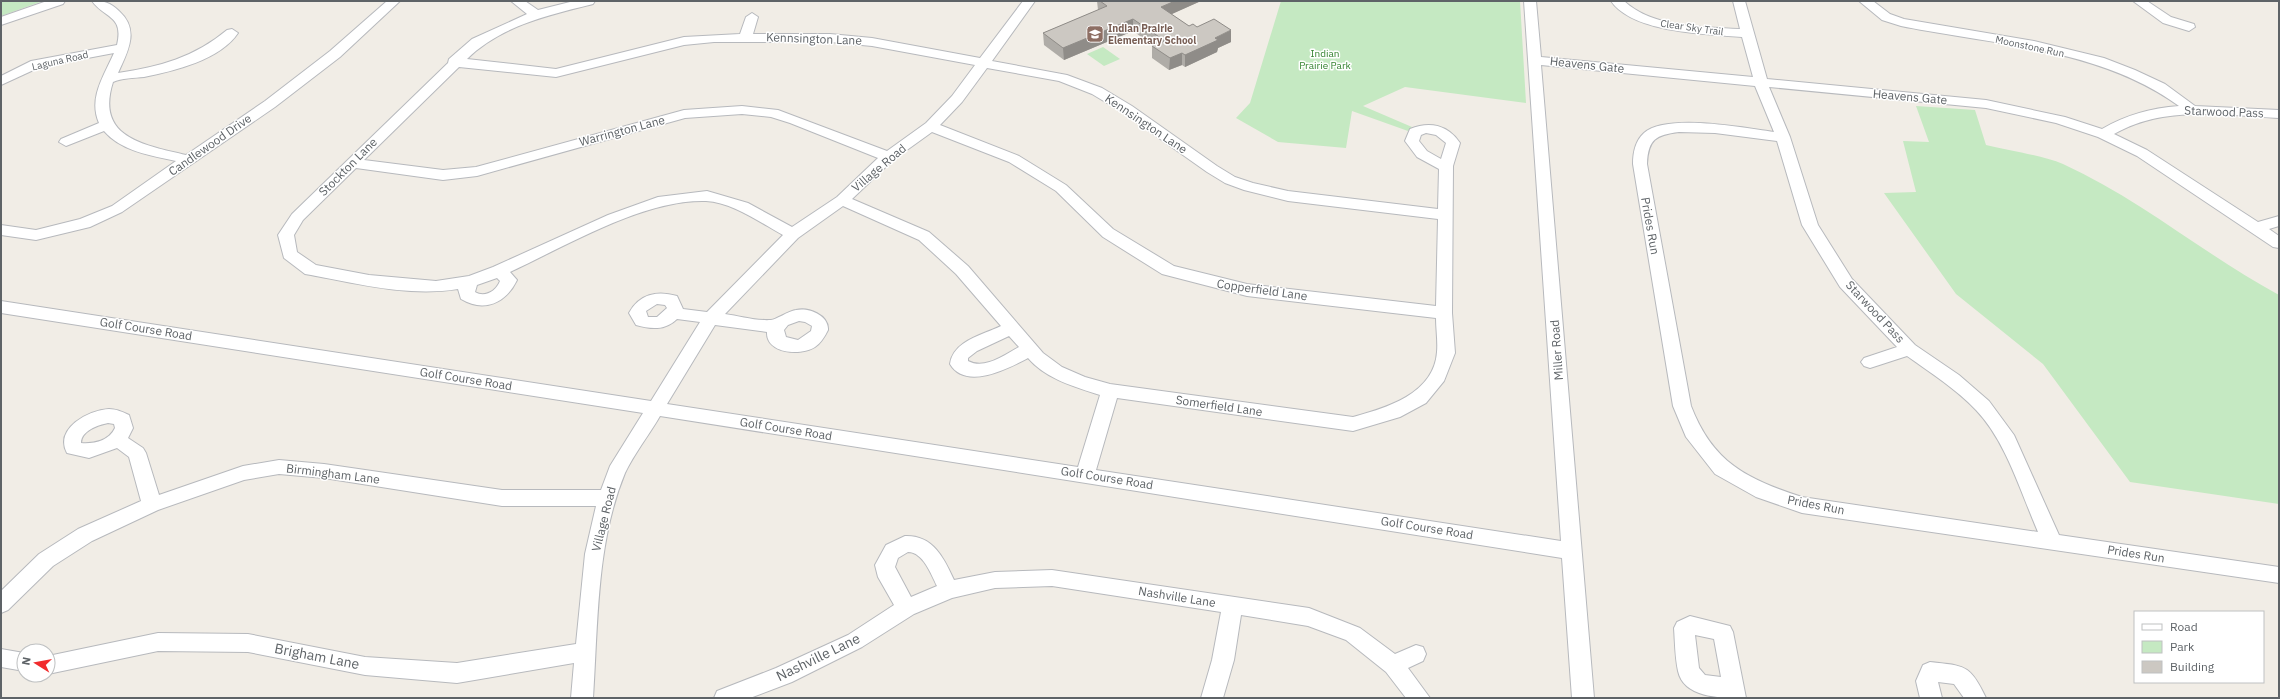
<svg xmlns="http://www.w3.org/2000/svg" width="2280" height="699" viewBox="0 0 2280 699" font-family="'IBM Plex Sans',sans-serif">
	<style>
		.green { fill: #c5e9c2 }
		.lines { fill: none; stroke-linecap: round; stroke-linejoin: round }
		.minor-casing { stroke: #b7b9bd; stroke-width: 2 }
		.minor { fill: #fff; fill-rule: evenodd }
		.wall { fill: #afaca7 }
		.shaded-wall { fill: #8f8c88 }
		.building { fill: #ccc8c2; stroke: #8f8c88 }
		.labels { text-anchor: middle; stroke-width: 3; stroke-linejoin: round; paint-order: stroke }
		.far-street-label { font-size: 10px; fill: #5e6367; stroke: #fff }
		.far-education-label { font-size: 10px; font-weight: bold; fill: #785e54; stroke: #fff; text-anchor: start }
		.far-park-label { font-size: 10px; fill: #348330; stroke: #fff }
		.street-label { font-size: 12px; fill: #5e6367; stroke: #fff }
		.near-street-label { font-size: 14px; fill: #5e6367; stroke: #fff }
	</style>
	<rect width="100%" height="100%" fill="#f1ede6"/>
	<g class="green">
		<polygon points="1,1 43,1 1,16"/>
		<polygon points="1281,1 1520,1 1526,103 1405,87 1363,106 1412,127 1408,131 1352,111 1346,148 1278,142 1236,118 1250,103"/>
		<polygon points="1103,47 1120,59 1104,66 1087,54"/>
		<path d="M 1916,106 L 1975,110 L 1986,145 C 2009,151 2042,155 2063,164 C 2140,199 2205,255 2279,295 L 2279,504 L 2130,482 L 2043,364 L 1956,294 L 1884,193 L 1916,192 L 1903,141 L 1929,142 Z"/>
	</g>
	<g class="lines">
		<defs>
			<g id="minor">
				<polygon points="47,1 65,1 63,4 1,25 1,17"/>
				<path d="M 92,1 C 104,1 110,2 119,11 C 140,30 128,51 118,73 C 159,67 195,57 227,30 L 232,29 L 238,33 C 220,60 174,71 144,77 C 135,78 121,78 113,82 C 95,138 144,145 186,155 L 265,101 L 330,51 L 387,1 L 400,1 L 340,57 L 275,107 L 122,212 L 90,227 L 36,240 L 1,235 L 1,225 L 36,230 L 80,219 L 112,206 L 176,161 C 152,156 121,151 104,131 L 66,146 L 59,142 L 61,139 L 99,123 C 88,98 104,76 114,53 L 40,67 L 1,85 L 1,76 L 31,61 L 117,45 C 124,15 105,19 92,1 Z"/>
				<path d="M 511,1 L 525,1 L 538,10 L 574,1 L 595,1 L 593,4 C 549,15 500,26 467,59 L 556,69 L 684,37 L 740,34 L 746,17 L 752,13 L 758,17 L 753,34 L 830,34 L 872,38 L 980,58 L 1023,1 L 1035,1 L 992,61 L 1067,75 L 1102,88 L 1132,106 L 1217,166 L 1235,177 L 1253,183 L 1288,191 L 1438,209 L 1439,169 L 1417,157 L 1405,141 L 1410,129 C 1430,121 1448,125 1460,143 L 1453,166 L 1452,313 L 1455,353 L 1444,381 L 1426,403 L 1400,417 L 1353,431 L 1117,398 L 1096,470 L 1561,541 L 1524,1 L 1536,1 L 1541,57 L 1753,77 L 1742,37 C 1706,34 1633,33 1611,1 L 1624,1 C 1653,28 1703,27 1740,29 L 1733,1 L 1745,1 L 1767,79 L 1986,100 L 2065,117 L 2102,129 C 2126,115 2151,108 2179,106 C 2099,48 1995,45 1901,26 L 1882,20 L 1859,1 L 1873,1 L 1890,14 L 1904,19 L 2034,41 L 2104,58 L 2135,70 L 2165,84 L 2195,106 L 2279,110 L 2279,118 C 2223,115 2164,105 2114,134 L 2147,150 L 2258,222 L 2279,216 L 2279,226 L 2269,229 L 2279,236 L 2279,248 L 2273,247 L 2137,156 L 2098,137 L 2056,123 L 1986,108 L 1769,87 L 1790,137 L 1818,225 L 1852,279 L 1915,345 L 1959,375 L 1989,401 L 2014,435 L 2059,535 L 2279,567 L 2279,583 L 1802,513 L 1756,497 L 1715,474 L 1686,437 L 1673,406 L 1633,164 C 1633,153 1635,141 1644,133 C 1667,113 1745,128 1774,132 L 1755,86 L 1541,65 L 1594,698 L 1572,698 L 1562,558 L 660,416 C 649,435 634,454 625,473 C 596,543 598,625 593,698 L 571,698 L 574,663 L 457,683 L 365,675 L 248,652 L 158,651 L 48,674 L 48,656 L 158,633 L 248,634 L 365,657 L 457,663 L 576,644 L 585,554 L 596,506 L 502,506 L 324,478 L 279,474 L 244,480 L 158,510 L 92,541 L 53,566 L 8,610 L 1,613 L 1,591 L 39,554 L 78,529 L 141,501 L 129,457 L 117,448 L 89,458 L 67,453 C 54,429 88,410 109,409 C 116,409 123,412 129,415 L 133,428 L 128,438 L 143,448 L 146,453 L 159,495 L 243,466 L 279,460 L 324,464 L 502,490 L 601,490 L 610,466 L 643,413 L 1,313 L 1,301 L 651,401 L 700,322 L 677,319 C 665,331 650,329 636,325 L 629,313 C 639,294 657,290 677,296 L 683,309 L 707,312 L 783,235 C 761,223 732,202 706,201 C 644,199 566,246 510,272 L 517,280 C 506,303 484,313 461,299 L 458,289 C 410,297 358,284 311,275 L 305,274 L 284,258 L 278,235 L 292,214 L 448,63 L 449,59 L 472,39 L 527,14 ZM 714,42 L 830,42 L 872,46 L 975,65 L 952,96 L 926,123 L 887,151 L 778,110 L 742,106 L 684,110 L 476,167 L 443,170 L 364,160 L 459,67 L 556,77 L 684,45 ZM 987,68 L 1059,81 L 1092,94 L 1122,112 L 1207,172 L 1225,183 L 1244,190 L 1288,201 L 1438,219 L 1436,306 L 1247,284 L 1174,266 L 1113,229 L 1066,185 L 1019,156 L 940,125 L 962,102 ZM 742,114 L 771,117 L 790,123 L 878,158 L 837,197 L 792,227 L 748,203 L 707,191 L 658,197 L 608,215 L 493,267 L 469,276 L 436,281 L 369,275 L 316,265 L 297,252 L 294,235 L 303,220 L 356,168 L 443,180 L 477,176 L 685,118 ZM 932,132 L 1009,162 L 1056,191 L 1103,237 L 1162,274 L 1247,296 L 1436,318 C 1436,329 1438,341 1437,352 C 1434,394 1386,408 1353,417 L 1110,384 L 1085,377 L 1062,367 L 1043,353 L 968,266 L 929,232 L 852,199 L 893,160 ZM 1679,132 L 1715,133 L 1777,141 L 1802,225 L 1840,287 L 1897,347 L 1864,358 L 1861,362 L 1864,366 L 1870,368 L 1907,356 C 1931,373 1956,389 1976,410 C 2006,441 2021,493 2038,532 L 1802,497 C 1747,479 1713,463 1691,406 L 1647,164 C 1648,139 1656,135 1679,132 ZM 1426,133 L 1436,135 L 1446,143 L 1441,159 L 1427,151 L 1419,141 L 1421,135 ZM 843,206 L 919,240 L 956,274 L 1001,326 C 982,335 953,341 950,364 C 966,391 1009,368 1028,358 C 1046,379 1075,387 1100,395 L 1078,467 L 667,404 L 715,325 L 767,332 C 766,354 801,356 815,347 C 821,343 825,336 828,330 C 829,315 808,307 796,310 C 788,311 776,320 771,320 C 756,321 739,316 725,314 L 798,238 ZM 497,278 L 500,281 C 496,291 485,298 475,292 L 477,285 ZM 657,304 L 665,305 L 667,308 L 657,317 L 648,317 L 646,311 ZM 799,321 L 805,322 L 812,326 L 811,331 L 798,340 L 786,337 L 784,330 L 788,325 ZM 1009,336 L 1019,347 C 1004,355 985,370 968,361 L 968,358 L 977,351 ZM 108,423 L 114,424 L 115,428 C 109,441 94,444 81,443 C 81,431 98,425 108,423 Z"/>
				<polygon points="2133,1 2147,1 2171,17 2194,24 2195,27 2189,31 2163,23"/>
				<path d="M 905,536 C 933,535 944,558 954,580 L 995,572 L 1052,570 L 1309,608 L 1360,628 L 1395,654 L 1416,645 L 1423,647 L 1426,654 L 1423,661 L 1408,668 L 1430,698 L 1406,698 L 1386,672 L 1346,640 L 1308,626 L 1241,615 L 1234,660 L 1223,698 L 1201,698 L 1212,660 L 1221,612 L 1052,586 L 995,588 L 952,598 L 914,614 L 862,647 L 792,682 L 750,698 L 714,698 L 717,691 L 776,668 L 848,635 L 894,605 L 878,577 L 875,565 L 886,545 ZM 908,552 C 923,552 931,574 937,586 L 911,597 L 895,567 L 898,558 Z"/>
				<path d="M 1690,616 L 1730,626 L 1733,632 L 1746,698 C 1723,698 1684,699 1678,671 C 1675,657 1675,642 1674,628 L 1677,622 ZM 1695,635 L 1714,639 L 1721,677 L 1705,675 L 1699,668 Z"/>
				<polygon points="1,649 24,653 24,671 1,667"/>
				<path d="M 1930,662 C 1965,666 1970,664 1986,698 L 1964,698 L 1954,684 L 1938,682 L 1942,698 L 1920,698 L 1916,681 L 1923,665 Z"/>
			</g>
		</defs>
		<use href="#minor" class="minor-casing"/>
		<use href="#minor" class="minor"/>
	</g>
	<polygon class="wall" points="1097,1 1201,1 1171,14 1189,26 1197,27 1231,42 1218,48 1217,52 1185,67 1182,65 1169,70 1152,58 1152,46 1154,46 1133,31 1064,60 1044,45 1043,33 1098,10"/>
	<g class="shaded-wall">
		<polygon points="1175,1 1201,1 1161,19 1161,7"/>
		<polygon points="1133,19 1133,31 1064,60 1063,48"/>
		<polygon points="1231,30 1231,42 1218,48 1217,52 1185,67 1185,55 1215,38"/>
		<polygon points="1182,53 1182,65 1169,70 1170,58"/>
	</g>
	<polygon class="building" points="1100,1 1175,1 1161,7 1189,26 1193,24 1197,27 1214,19 1231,30 1215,38 1218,40 1185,55 1182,53 1170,58 1152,46 1165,41 1133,19 1063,48 1043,33 1107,6"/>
	<defs>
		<symbol id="school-square" viewBox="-11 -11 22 22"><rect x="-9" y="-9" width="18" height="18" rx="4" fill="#8d6e63" stroke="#fff"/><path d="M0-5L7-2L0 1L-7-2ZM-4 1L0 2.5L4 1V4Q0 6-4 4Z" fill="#fff"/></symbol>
	</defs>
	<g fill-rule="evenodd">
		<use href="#school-square" x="1085" y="24" width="20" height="20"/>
	</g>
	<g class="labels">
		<g class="far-street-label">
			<text transform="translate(1692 27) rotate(8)" y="4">Clear Sky Trail</text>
			<text transform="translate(2030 46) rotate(12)" y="4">Moonstone Run</text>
			<text transform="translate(60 60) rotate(-13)" y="4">Laguna Road</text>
		</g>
		<g class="far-education-label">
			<text x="1108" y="32">Indian Prairie<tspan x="1108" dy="12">Elementary School</tspan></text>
		</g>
		<g class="far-park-label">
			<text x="1325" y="57">Indian<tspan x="1325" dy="12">Prairie Park</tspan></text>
		</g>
		<g class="street-label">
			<text transform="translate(814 39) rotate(2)" y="4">Kennsington Lane</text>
			<text transform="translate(1587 65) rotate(6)" y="4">Heavens Gate</text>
			<text transform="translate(1910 97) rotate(5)" y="4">Heavens Gate</text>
			<text transform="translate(2224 112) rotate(2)" y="4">Starwood Pass</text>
			<text transform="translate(1146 124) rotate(34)" y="4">Kennsington Lane</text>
			<text transform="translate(622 131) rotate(-15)" y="4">Warrington Lane</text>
			<text transform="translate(210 145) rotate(-35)" y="4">Candlewood Drive</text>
			<text transform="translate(348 167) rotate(-45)" y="4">Stockton Lane</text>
			<text transform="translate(879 168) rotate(-40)" y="4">Village Road</text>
			<text transform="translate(1650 226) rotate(80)" y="4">Prides Run</text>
			<text transform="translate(1262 290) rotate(8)" y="4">Copperfield Lane</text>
			<text transform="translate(1875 312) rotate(47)" y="4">Starwood Pass</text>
			<text transform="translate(146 329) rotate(9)" y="4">Golf Course Road</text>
			<text transform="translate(1557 350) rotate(-94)" y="4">Miller Road</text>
			<text transform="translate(466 379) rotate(9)" y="4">Golf Course Road</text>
			<text transform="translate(1219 406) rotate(8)" y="4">Somerfield Lane</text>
			<text transform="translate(786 429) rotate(9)" y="4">Golf Course Road</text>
			<text transform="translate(333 474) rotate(7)" y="4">Birmingham Lane</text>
			<text transform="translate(1107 478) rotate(9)" y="4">Golf Course Road</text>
			<text transform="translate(1816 505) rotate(11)" y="4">Prides Run</text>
			<text transform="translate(604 519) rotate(-76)" y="4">Village Road</text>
			<text transform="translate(1427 528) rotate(9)" y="4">Golf Course Road</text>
			<text transform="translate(2136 554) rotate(9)" y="4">Prides Run</text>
			<text transform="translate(1177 597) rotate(9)" y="4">Nashville Lane</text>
		</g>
		<g class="near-street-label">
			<text transform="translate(317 656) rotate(11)" y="5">Brigham Lane</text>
			<text transform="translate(818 657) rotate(-26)" y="5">Nashville Lane</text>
		</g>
	</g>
	<rect width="2280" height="699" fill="none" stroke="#5e6367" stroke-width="4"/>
	<rect x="2134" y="611" width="130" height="72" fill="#ffffff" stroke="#bfc1c2"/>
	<rect x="2142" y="624" width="20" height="6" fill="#ffffff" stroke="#bfc1c2"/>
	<text x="2170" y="631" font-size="12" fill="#5e6367">Road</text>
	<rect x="2142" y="641" width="20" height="12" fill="#c5e9c2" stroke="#bfc1c2"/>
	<text x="2170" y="651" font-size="12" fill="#5e6367">Park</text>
	<rect x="2142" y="661" width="20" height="12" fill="#ccc8c2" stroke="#bfc1c2"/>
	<text x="2170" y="671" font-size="12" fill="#5e6367">Building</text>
	<g transform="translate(36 663) rotate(281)"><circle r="19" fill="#ffffff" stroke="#bfc1c2"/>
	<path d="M0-3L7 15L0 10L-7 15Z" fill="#f12c2d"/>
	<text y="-6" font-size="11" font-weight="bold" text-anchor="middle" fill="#5e6367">N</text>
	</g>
</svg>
